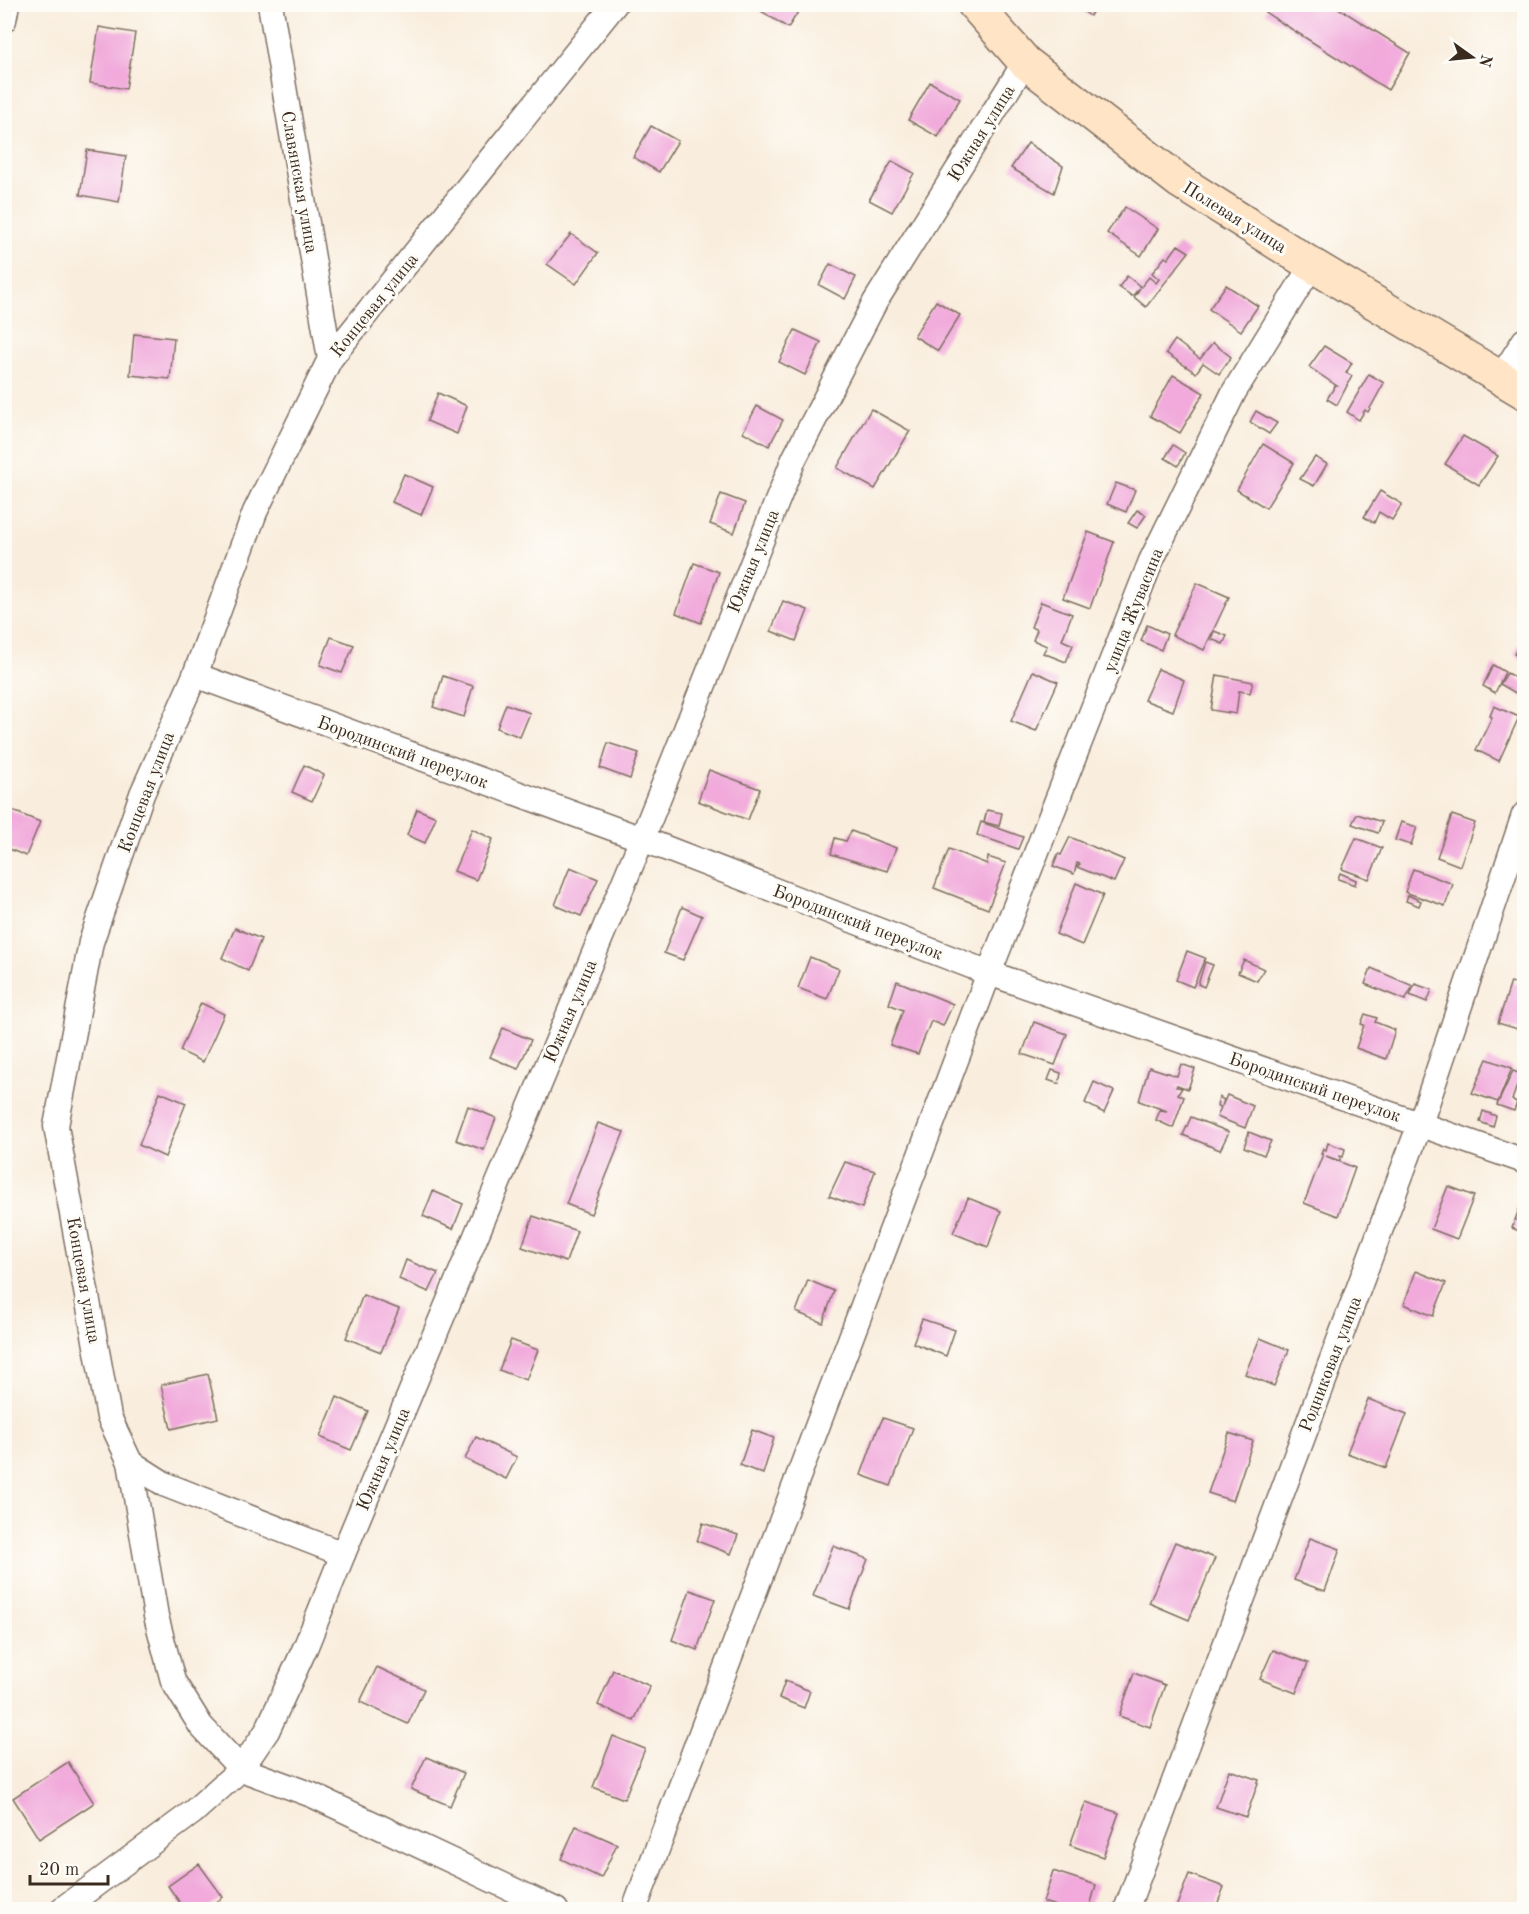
<svg xmlns="http://www.w3.org/2000/svg" width="1529" height="1914" viewBox="0 0 1529 1914" font-family="'Old Standard TT',serif">
	<style>
		.building { fill: #f1aadb }
		.lines { fill: none; stroke-linecap: round; stroke-linejoin: round }
		.street-casing { stroke: #7e6e61; stroke-width: 27 }
		.secondary-casing { stroke: #7e6e61; stroke-width: 36 }
		.street { stroke: #fff; stroke-width: 24 }
		.secondary { stroke: #ffe4c6; stroke-width: 33 }
		.labels { text-anchor: middle; stroke-width: 6; stroke-linejoin: round; paint-order: stroke }
		.street-label { font-size: 18px; fill: #3b2a1e; stroke: #fdfcf7 }
	</style>
	<rect width="100%" height="100%" fill="#fdfcf7"/>
	<filter id="ink" filterUnits="userSpaceOnUse"><feTurbulence type="fractalNoise" baseFrequency=".0167" numOctaves="2"/><feDisplacementMap in="SourceGraphic" scale="12" xChannelSelector="R" yChannelSelector="G"/><feConvolveMatrix kernelMatrix="1 2 1 2 8 2 1 2 1" color-interpolation-filters="sRGB"/></filter>
	<filter id="wash" filterUnits="userSpaceOnUse"><feTurbulence type="fractalNoise" baseFrequency=".008" numOctaves="4" result="noise"/><feDisplacementMap in="SourceGraphic" scale="24" xChannelSelector="R" yChannelSelector="G"/><feGaussianBlur stdDeviation="1.35" result="paint"/><feColorMatrix in="noise" values="0 0 0 0 0 0 0 0 0 0 0 0 0 0 0 0 0 1.4 0 .05"/><feComposite in="paint" operator="in"/></filter>
	<g filter="url(#wash)">
		<rect width="100%" height="100%" fill="#f9eddd"/>
		<g id="blocks">
			<g class="building">
				<polygon points="750,4 803,4 788,28"/>
				<polygon points="1073,4 1097,4 1090,16"/>
				<polygon points="1270,4 1332,4 1410,53 1388,90 1274,18 1265,12"/>
				<polygon points="99,27 135,33 126,89 90,83"/>
				<polygon points="930,82 960,99 938,137 908,120"/>
				<polygon points="651,126 678,141 659,172 633,157"/>
				<polygon points="1028,143 1063,166 1054,193 1011,168"/>
				<polygon points="87,150 126,156 119,202 80,195"/>
				<polygon points="892,161 914,173 892,212 869,200"/>
				<polygon points="1125,207 1158,229 1141,256 1107,233"/>
				<polygon points="571,234 598,253 576,284 547,264"/>
				<polygon points="1178,245 1189,252 1146,307 1134,297 1140,288 1132,296 1119,287 1127,276 1141,287 1149,277 1156,283 1159,279 1152,273 1165,257 1168,259"/>
				<polygon points="830,264 856,277 845,299 819,285"/>
				<polygon points="1226,285 1258,306 1241,331 1209,309"/>
				<polygon points="936,301 960,315 938,351 914,336"/>
				<polygon points="795,330 821,342 805,375 779,362"/>
				<polygon points="134,334 174,338 170,379 130,375"/>
				<polygon points="1175,340 1200,359 1213,343 1231,357 1219,374 1203,363 1196,373 1166,353"/>
				<polygon points="1324,346 1352,363 1346,373 1352,376 1337,405 1327,399 1335,386 1337,386 1309,367"/>
				<polygon points="1369,374 1384,383 1368,412 1365,410 1359,420 1347,412"/>
				<polygon points="1173,375 1204,393 1180,433 1150,416"/>
				<polygon points="438,393 467,406 457,434 427,421"/>
				<polygon points="757,406 783,420 769,446 743,432"/>
				<polygon points="871,409 910,431 875,489 837,468"/>
				<polygon points="1256,411 1277,423 1269,434 1250,422"/>
				<polygon points="1463,436 1498,456 1479,485 1445,464"/>
				<polygon points="1263,444 1294,463 1266,508 1237,490"/>
				<polygon points="1173,445 1185,453 1178,466 1165,458"/>
				<polygon points="1315,457 1327,464 1314,486 1300,479"/>
				<polygon points="404,474 433,487 421,515 392,502"/>
				<polygon points="1116,483 1135,490 1126,512 1107,504"/>
				<polygon points="1380,491 1402,504 1392,520 1379,512 1374,523 1364,517"/>
				<polygon points="721,494 745,503 734,533 710,524"/>
				<polygon points="1137,510 1146,515 1137,528 1128,523"/>
				<polygon points="1088,532 1114,542 1090,608 1063,598"/>
				<polygon points="694,563 719,572 701,623 676,613"/>
				<polygon points="1197,583 1229,597 1204,650 1172,635"/>
				<polygon points="783,601 808,610 796,641 771,631"/>
				<polygon points="1041,602 1072,614 1062,640 1073,645 1066,662 1043,653 1047,646 1033,640 1037,630 1031,627"/>
				<polygon points="1147,625 1167,634 1161,650 1141,641"/>
				<polygon points="1214,631 1227,636 1223,644 1211,639"/>
				<polygon points="1524,636 1524,661 1514,654"/>
				<polygon points="331,637 354,645 342,673 320,665"/>
				<polygon points="1493,665 1505,672 1495,693 1483,686"/>
				<polygon points="1158,669 1184,680 1173,711 1144,700"/>
				<polygon points="1033,671 1058,682 1036,731 1011,721"/>
				<polygon points="1507,673 1524,683 1524,698 1500,684"/>
				<polygon points="1217,675 1253,682 1250,693 1239,691 1236,714 1211,710"/>
				<polygon points="443,676 473,686 464,717 433,707"/>
				<polygon points="506,704 530,713 520,737 497,728"/>
				<polygon points="1494,706 1519,717 1499,761 1476,750 1492,717 1490,716"/>
				<polygon points="608,743 639,753 630,779 600,768"/>
				<polygon points="304,765 324,775 312,801 292,792"/>
				<polygon points="709,770 760,789 748,820 698,801"/>
				<polygon points="6,808 40,822 26,856 4,847"/>
				<polygon points="417,809 436,817 425,843 407,835"/>
				<polygon points="987,810 1002,813 999,826 984,822"/>
				<polygon points="1357,814 1382,822 1378,833 1352,824"/>
				<polygon points="1452,815 1475,823 1460,866 1437,857"/>
				<polygon points="981,822 1023,837 1018,849 977,835"/>
				<polygon points="1401,822 1417,827 1411,845 1395,840"/>
				<polygon points="472,829 493,839 476,880 454,871"/>
				<polygon points="851,831 896,848 887,871 831,854 835,838 846,841"/>
				<polygon points="1070,837 1124,860 1114,882 1077,867 1080,864 1077,863 1074,874 1053,866 1058,854 1061,855"/>
				<polygon points="1356,838 1382,848 1369,879 1342,869"/>
				<polygon points="949,849 987,864 988,857 1006,863 988,909 934,888"/>
				<polygon points="570,867 598,879 581,916 555,905"/>
				<polygon points="1413,869 1453,884 1445,906 1405,892"/>
				<polygon points="1340,873 1356,880 1355,885 1338,879"/>
				<polygon points="1076,883 1103,895 1082,945 1056,934"/>
				<polygon points="1408,895 1421,901 1419,906 1406,901"/>
				<polygon points="682,907 702,916 683,960 664,953"/>
				<polygon points="235,928 261,939 248,971 222,958"/>
				<polygon points="1187,951 1205,958 1193,987 1176,980"/>
				<polygon points="810,957 839,969 827,999 798,988"/>
				<polygon points="1244,960 1264,969 1257,981 1238,973"/>
				<polygon points="1205,962 1213,965 1204,987 1198,984"/>
				<polygon points="1371,968 1413,986 1405,1000 1365,984"/>
				<polygon points="1522,979 1524,980 1524,1031 1498,1023 1511,982 1519,985"/>
				<polygon points="897,981 953,1004 943,1026 931,1021 918,1054 890,1045 903,1010 889,1004"/>
				<polygon points="1415,984 1432,990 1427,1002 1410,995"/>
				<polygon points="201,1003 224,1014 203,1062 180,1051"/>
				<polygon points="1365,1014 1377,1018 1375,1022 1395,1030 1386,1059 1356,1048 1364,1025 1361,1024"/>
				<polygon points="1034,1022 1067,1034 1055,1065 1022,1054"/>
				<polygon points="503,1028 531,1040 518,1069 490,1057"/>
				<polygon points="1487,1059 1512,1068 1498,1102 1472,1093"/>
				<polygon points="1181,1064 1195,1069 1188,1089 1177,1085 1176,1087 1182,1088 1178,1094 1184,1097 1173,1128 1156,1120 1160,1110 1167,1111 1139,1101 1149,1067 1177,1076"/>
				<polygon points="1052,1070 1061,1073 1059,1084 1048,1080"/>
				<polygon points="1513,1071 1521,1074 1512,1100 1517,1102 1514,1111 1497,1105"/>
				<polygon points="1094,1082 1114,1091 1104,1113 1085,1103"/>
				<polygon points="160,1092 186,1103 165,1157 139,1145"/>
				<polygon points="1227,1095 1253,1106 1245,1128 1217,1117 1221,1107 1217,1106 1219,1097 1224,1100 1222,1106"/>
				<polygon points="468,1106 496,1118 484,1150 456,1140"/>
				<polygon points="1483,1111 1496,1116 1493,1127 1480,1122"/>
				<polygon points="1191,1117 1229,1132 1220,1150 1183,1135"/>
				<polygon points="598,1123 624,1132 591,1214 566,1204"/>
				<polygon points="1249,1132 1271,1141 1264,1155 1244,1147"/>
				<polygon points="1328,1143 1345,1149 1343,1157 1340,1156 1340,1161 1326,1156 1355,1168 1338,1216 1304,1203 1323,1154 1321,1154 1323,1148 1326,1150"/>
				<polygon points="845,1162 875,1171 862,1208 829,1196"/>
				<polygon points="1448,1186 1474,1196 1457,1239 1431,1229"/>
				<polygon points="433,1191 463,1204 453,1229 423,1216"/>
				<polygon points="1524,1196 1524,1233 1512,1228"/>
				<polygon points="968,1198 1001,1211 988,1247 953,1233"/>
				<polygon points="533,1216 577,1231 566,1262 522,1247"/>
				<polygon points="406,1260 438,1273 429,1292 399,1279"/>
				<polygon points="1416,1271 1446,1283 1433,1316 1404,1304"/>
				<polygon points="808,1280 834,1291 823,1323 796,1312"/>
				<polygon points="363,1295 399,1309 381,1352 346,1338"/>
				<polygon points="922,1319 955,1330 946,1356 913,1343"/>
				<polygon points="1260,1338 1289,1350 1274,1386 1245,1374"/>
				<polygon points="511,1340 538,1350 526,1380 499,1370"/>
				<polygon points="208,1374 218,1418 171,1429 161,1385"/>
				<polygon points="337,1397 368,1411 351,1450 320,1437"/>
				<polygon points="1368,1399 1407,1414 1386,1468 1347,1453"/>
				<polygon points="883,1418 913,1428 891,1486 861,1475 876,1433"/>
				<polygon points="752,1430 774,1438 763,1474 740,1465"/>
				<polygon points="1229,1433 1253,1441 1233,1501 1208,1493"/>
				<polygon points="476,1437 517,1457 506,1479 465,1459"/>
				<polygon points="703,1523 738,1535 731,1554 697,1541"/>
				<polygon points="1310,1538 1340,1549 1325,1591 1294,1580"/>
				<polygon points="1175,1542 1215,1558 1189,1620 1149,1603"/>
				<polygon points="833,1546 868,1559 849,1609 813,1596"/>
				<polygon points="690,1590 715,1599 697,1650 672,1640"/>
				<polygon points="1273,1650 1308,1663 1296,1693 1260,1679"/>
				<polygon points="377,1667 424,1689 408,1724 360,1702"/>
				<polygon points="613,1670 650,1686 634,1721 598,1705"/>
				<polygon points="1134,1673 1165,1685 1150,1727 1119,1716"/>
				<polygon points="785,1681 810,1691 804,1708 779,1698"/>
				<polygon points="613,1736 645,1749 624,1799 593,1787"/>
				<polygon points="426,1757 464,1773 450,1806 411,1789"/>
				<polygon points="68,1762 94,1803 39,1839 13,1798"/>
				<polygon points="1229,1770 1259,1780 1246,1817 1216,1807"/>
				<polygon points="1086,1802 1119,1813 1103,1857 1070,1845"/>
				<polygon points="576,1826 617,1844 601,1878 561,1859"/>
				<polygon points="199,1864 223,1897 206,1910 185,1910 168,1886"/>
				<polygon points="1053,1871 1096,1885 1089,1910 1068,1910 1043,1902"/>
				<polygon points="1189,1874 1224,1887 1215,1910 1175,1910"/>
			</g>
		</g>
	</g>
	<g filter="url(#ink)">
		<use href="#blocks" fill-opacity="0" stroke="#7e6e61" stroke-width="1.5"/>
		<g class="lines">
			<defs>
				<g id="street">
					<polyline points="270,4 330,359"/>
					<polyline points="4,20 7,4"/>
					<polyline points="1501,377 1524,341"/>
					<polyline points="195,675 642,839 989,973 1524,1161"/>
					<polyline points="130,1462 156,1616 173,1681 201,1726 241,1769 312,1795 556,1910"/>
					<polyline points="343,1554 166,1485 130,1462 109,1417 56,1126 91,942 142,794 195,675 255,512 330,359 615,4"/>
					<polyline points="61,1910 193,1812 241,1769 267,1731 306,1646 343,1554 642,839 794,459 875,302 1025,62"/>
					<polyline points="634,1910 989,973 1151,561 1234,392 1312,265"/>
					<polyline points="1126,1910 1420,1124 1524,815"/>
				</g>
				<polyline id="secondary" points="974,4 1025,62 1179,181 1312,265 1524,392"/>
			</defs>
			<use href="#street" class="street-casing"/>
			<use href="#secondary" class="secondary-casing"/>
			<use href="#street" class="street"/>
			<use href="#secondary" class="secondary"/>
		</g>
	</g>
	<g class="labels">
		<g class="street-label">
			<text transform="translate(981 133) rotate(-58)" y="6">Южная улица</text>
			<text transform="translate(300 182) rotate(80)" y="6">Славянская улица</text>
			<text transform="translate(1235 217) rotate(32)" y="6">Полевая улица</text>
			<text transform="translate(374 305) rotate(-51)" y="6">Концевая улица</text>
			<text transform="translate(753 561) rotate(-68)" y="6">Южная улица</text>
			<text transform="translate(1133 610) rotate(-68)" y="6">улица Жувасина</text>
			<text transform="translate(403 752) rotate(20)" y="6">Бородинский переулок</text>
			<text transform="translate(146 792) rotate(-69)" y="6">Концевая улица</text>
			<text transform="translate(858 922) rotate(21)" y="6">Бородинский переулок</text>
			<text transform="translate(570 1011) rotate(-67)" y="6">Южная улица</text>
			<text transform="translate(1315 1087) rotate(19)" y="6">Бородинский переулок</text>
			<text transform="translate(84 1280) rotate(80)" y="6">Концевая улица</text>
			<text transform="translate(1330 1364) rotate(-69)" y="6">Родниковая улица</text>
			<text transform="translate(383 1459) rotate(-67)" y="6">Южная улица</text>
		</g>
	</g>
	<rect width="1529" height="1914" fill="none" stroke="#fdfcf7" stroke-width="24"/>
	<g transform="translate(1472 57) rotate(105)" stroke="#fdfcf7" stroke-width="4.5" paint-order="stroke">
	<path d="M0-4.5L10 22L0 15L-10 22Z" fill="#3b2a1e"/>
	<text y="-9" font-size="16" font-weight="bold" text-anchor="middle" fill="#3b2a1e">N</text>
	</g>
	<path d="M30 1875v9h78v-9" fill="none" stroke="#3b2a1e" stroke-width="3"/>
	<text x="39" y="1875" font-size="18" fill="#3b2a1e" stroke="#fdfcf7" stroke-width="4.5" paint-order="stroke">20 m</text>
</svg>
